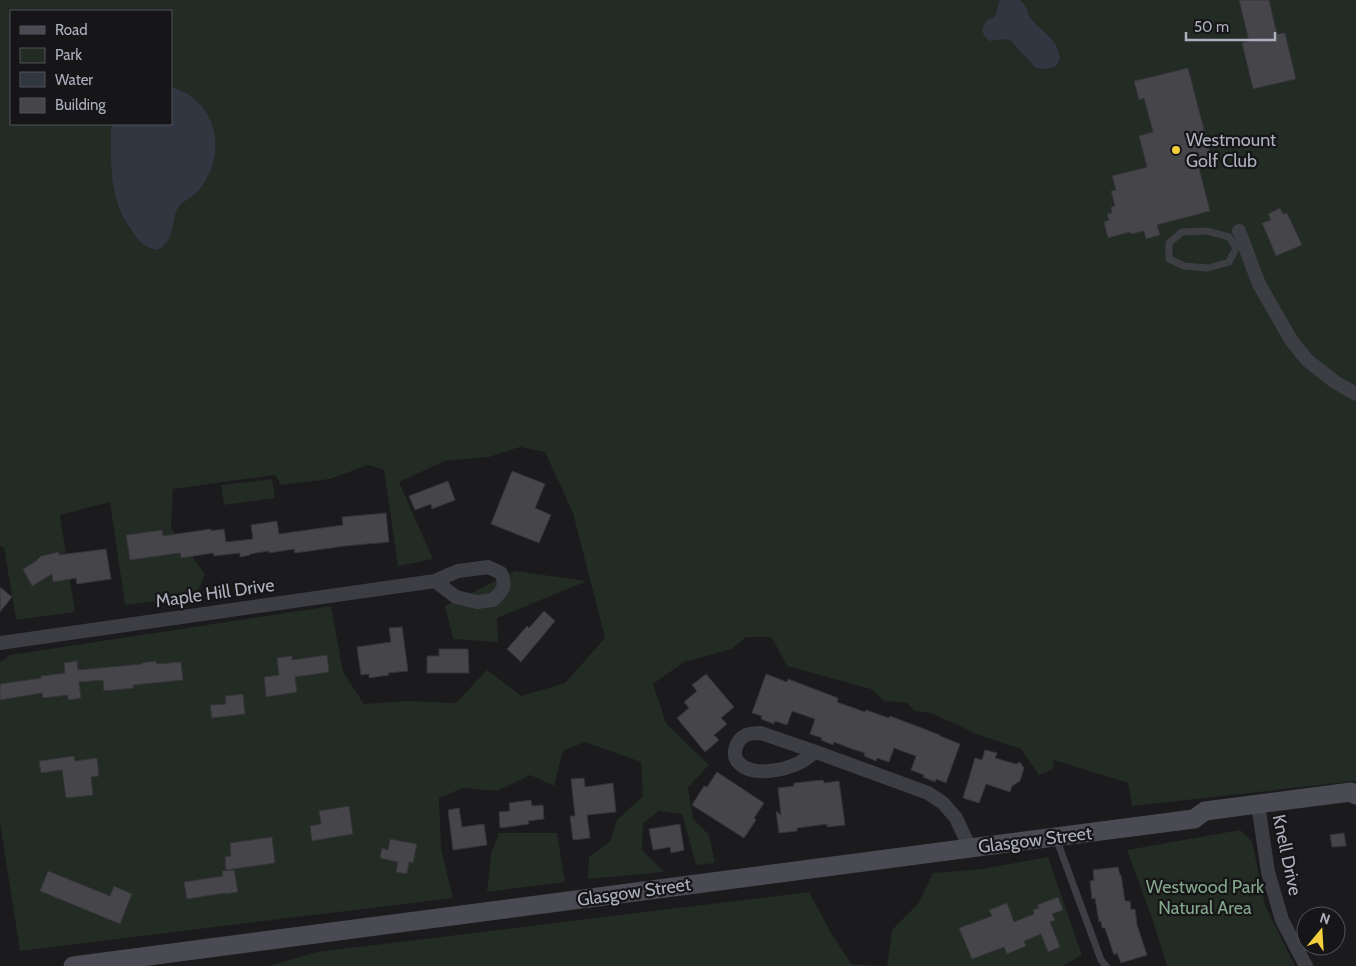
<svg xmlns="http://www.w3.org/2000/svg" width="1356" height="966" viewBox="0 0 1356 966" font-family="Cabin,sans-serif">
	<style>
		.green { fill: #222b24; fill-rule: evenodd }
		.water { fill: #303741 }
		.building { fill: #45454a; stroke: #353439 }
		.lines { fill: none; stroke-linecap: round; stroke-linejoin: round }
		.lane { stroke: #3d3d44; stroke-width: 7 }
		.street { stroke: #3d3d44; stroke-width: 14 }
		.secondary { stroke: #494a52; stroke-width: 19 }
		.poi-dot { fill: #f3ce3d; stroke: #161518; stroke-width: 2 }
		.labels { text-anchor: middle; stroke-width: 4.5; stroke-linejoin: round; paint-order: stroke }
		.poi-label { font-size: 18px; fill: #adb0bc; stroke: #161518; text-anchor: start }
		.street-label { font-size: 18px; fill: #adb0bc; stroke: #161518 }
		.park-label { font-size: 18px; fill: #84a78b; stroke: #161518 }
	</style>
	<rect width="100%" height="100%" fill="#1b1a1d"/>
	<g class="green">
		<path d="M 0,0 L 1356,0 L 1356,781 L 1132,806 L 1128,783 L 1054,760 L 1053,769 L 1039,775 L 1021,749 L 979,735 L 931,713 L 915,711 L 907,703 L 884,701 L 871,689 L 787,666 L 772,638 L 769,637 L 746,637 L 732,649 L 684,662 L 653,684 L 666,723 L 709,765 L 688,787 L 693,819 L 709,835 L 715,863 L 696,865 L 682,814 L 659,811 L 643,823 L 642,850 L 664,872 L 588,879 L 589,857 L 610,841 L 617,820 L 643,796 L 641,762 L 585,742 L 563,751 L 554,786 L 530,775 L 497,791 L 463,788 L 439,798 L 441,848 L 453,898 L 20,951 L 0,823 L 0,662 L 10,655 L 331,606 L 343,672 L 364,704 L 407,701 L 456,703 L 487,670 L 521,696 L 565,683 L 605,638 L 573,513 L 545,452 L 520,447 L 489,457 L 445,461 L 399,482 L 433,559 L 398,566 L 384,470 L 368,465 L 330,479 L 281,485 L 275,475 L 173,489 L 171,528 L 205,574 L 196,596 L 125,605 L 110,502 L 60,515 L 75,612 L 16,620 L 4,548 L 0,546 ZM 11,11 L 171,11 L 171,124 L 11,124 Z"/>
		<polygon points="272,479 275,498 224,505 221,485"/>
		<polygon points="515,571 587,581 497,618 498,642 453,639 445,606"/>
		<polygon points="1240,830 1252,841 1265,905 1295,966 1167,966 1153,921 1127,850"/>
		<polygon points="499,833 557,833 565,882 487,892 491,853"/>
		<polygon points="1048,857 1082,955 1063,966 272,966 271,965 317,952 809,892 830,931 851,964 887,966 892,930 918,904 933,873 982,869"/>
	</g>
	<g class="water">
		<path d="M 1000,0 L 1020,0 C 1028,6 1026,13 1032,20 C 1044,34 1057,38 1060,58 L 1056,66 L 1047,69 L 1036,68 L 1011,41 L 1006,39 L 990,41 C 982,36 979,27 988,20 C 992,17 992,20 995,16 C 998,12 997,5 1000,0 Z"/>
		<path d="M 171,87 C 214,99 228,147 204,183 C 201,188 196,193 191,197 C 188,199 184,201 181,204 C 168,219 179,238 157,250 C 154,249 150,248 146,246 C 140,243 135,235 131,229 C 109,200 111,164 111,129 L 112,124 L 171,124 Z"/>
	</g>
	<g class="building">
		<polygon points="1239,0 1269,0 1277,34 1285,33 1296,79 1253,89 1242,43 1249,41"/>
		<polygon points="1188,68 1213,164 1199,168 1210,211 1157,225 1160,235 1146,239 1144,231 1131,234 1130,232 1108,238 1104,222 1109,220 1107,214 1112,213 1111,207 1115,206 1111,191 1116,190 1112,176 1147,167 1139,136 1153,132 1144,98 1139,100 1134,81"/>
		<polygon points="1280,208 1283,214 1287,213 1302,245 1276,256 1262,223 1271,220 1268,214"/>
		<polygon points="512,471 545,484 535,508 551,515 539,543 491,524"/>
		<polygon points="448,481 455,500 432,509 431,504 415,510 409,496"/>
		<polygon points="386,513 389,542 345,546 295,553 294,549 269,553 269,551 250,554 250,555 240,557 240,553 214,556 213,553 181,558 180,553 130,560 126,535 162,530 163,536 211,529 211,531 224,529 226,542 253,539 251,525 277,521 279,534 343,525 342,517"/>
		<polygon points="106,549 111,579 77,584 76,578 53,582 52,574 32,586 23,569 36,561 41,556 59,552 59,555"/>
		<polygon points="0,587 12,597 0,612"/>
		<polygon points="544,611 555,621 521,662 507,649 527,626 529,628"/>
		<polygon points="402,627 408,671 388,673 389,675 369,678 369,674 361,675 357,647 391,642 389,628"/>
		<polygon points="439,649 468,649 469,673 427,673 427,656 439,656"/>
		<polygon points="327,655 329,672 295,677 297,692 266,697 264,677 279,675 277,658 292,656 292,660"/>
		<polygon points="77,661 78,670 142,664 142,663 156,661 157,664 181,662 183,680 133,685 134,688 104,691 103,680 79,682 81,698 68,700 68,695 43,698 42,693 0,700 0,684 41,678 41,676 65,673 64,663"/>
		<polygon points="706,674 734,707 721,718 727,724 714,735 719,740 705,752 677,718 689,708 684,702 697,691 692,685"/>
		<polygon points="766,674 787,682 788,679 838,698 837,702 865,712 866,710 889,718 890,716 940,735 940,736 960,744 946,783 936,779 935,782 923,777 924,775 911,770 916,756 894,748 889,762 877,758 876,761 864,756 865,753 852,749 834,742 833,745 821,740 822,738 810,734 815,719 792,711 787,725 775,721 774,724 761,719 762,716 752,713"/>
		<polygon points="243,694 245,714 212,718 210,705 226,704 225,696"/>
		<polygon points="985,750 997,753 995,758 1016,764 1020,762 1024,768 1020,781 1012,786 1010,792 986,784 979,803 963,798 975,758 982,760"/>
		<polygon points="74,756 75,761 97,758 99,776 91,777 93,795 66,798 62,770 41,773 39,761"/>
		<polygon points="717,772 764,803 754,818 756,820 744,838 692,805 704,786 707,787"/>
		<polygon points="584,778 585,787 613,783 616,812 587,815 590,838 573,840 570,816 575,816 571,779"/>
		<polygon points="823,780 824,783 839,781 845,825 827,827 827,824 797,828 797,831 779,833 776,811 781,815 778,788 794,786 794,783"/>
		<polygon points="531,800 532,806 543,805 544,819 528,821 529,824 500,828 499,812 510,811 509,803"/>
		<polygon points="349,806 353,834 312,841 310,826 321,824 319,811"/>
		<polygon points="459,808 462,827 484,824 487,845 453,850 448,810"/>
		<polygon points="680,824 684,850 671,853 670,847 653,850 649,829"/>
		<polygon points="1344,833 1346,846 1332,847 1330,835"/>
		<polygon points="272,837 275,863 226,870 225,857 231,856 230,843"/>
		<polygon points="390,839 417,844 413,863 409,862 407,874 396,872 398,862 380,858 382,848 388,850"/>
		<polygon points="1118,867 1120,875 1121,875 1125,901 1130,901 1131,910 1135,909 1137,925 1147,955 1121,963 1117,953 1114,955 1105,928 1102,928 1101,921 1099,922 1095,898 1092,899 1090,881 1094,880 1093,870"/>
		<polygon points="234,870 238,892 225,894 225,893 187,899 184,882 223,876 222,871"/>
		<polygon points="48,871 110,896 114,886 132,894 120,924 40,891"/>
		<polygon points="1058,897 1063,910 1052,914 1055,920 1050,922 1060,947 1048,952 1041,934 1024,941 1026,946 1007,954 1004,947 972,959 959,928 992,916 989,910 1007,903 1014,922 1034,914 1033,910 1039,908 1037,905"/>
	</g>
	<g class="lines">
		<g class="lane">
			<polyline points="1236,248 1229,237 1207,231 1182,232 1169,243 1169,259 1184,266 1208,268 1229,262 1236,248 1244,246"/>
			<polyline points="1056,838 1101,960 1106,966"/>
		</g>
		<g class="street">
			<polyline points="1239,231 1259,284 1291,340 1307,360 1335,382 1356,394"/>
			<path d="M 0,643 L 435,581 L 458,571 L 488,567 L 501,573 C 507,587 503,590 493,600 L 477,602 L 456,597 L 435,581"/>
			<path d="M 761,733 L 816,752 C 810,755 805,760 799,763 C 784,770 754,777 740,764 C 730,756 736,740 746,735 C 751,733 756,733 761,733 Z"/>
			<polyline points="816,752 928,793 943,803 956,818 970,848"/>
			<polyline points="1258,804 1268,872 1282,920 1306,966"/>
		</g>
		<polyline class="secondary" points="73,966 970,848 1194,819 1205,811 1351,792 1356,795"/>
	</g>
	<circle class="poi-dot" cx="1176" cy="150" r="5"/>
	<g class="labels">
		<g class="poi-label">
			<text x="1186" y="146">Westmount<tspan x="1186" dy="21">Golf Club</tspan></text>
		</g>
		<g class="street-label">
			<text transform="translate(215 593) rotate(-8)" y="6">Maple Hill Drive</text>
			<text transform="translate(1035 840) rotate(-7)" y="6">Glasgow Street</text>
			<text transform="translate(1287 855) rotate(78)" y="6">Knell Drive</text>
			<text transform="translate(634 892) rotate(-8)" y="6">Glasgow Street</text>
		</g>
		<g class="park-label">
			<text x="1205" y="893">Westwood Park<tspan x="1205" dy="21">Natural Area</tspan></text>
		</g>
	</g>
	<rect x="10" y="10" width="162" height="115" fill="#161518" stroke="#52535a"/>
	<rect x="20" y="26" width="25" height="8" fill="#494a52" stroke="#52535a"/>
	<text x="55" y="35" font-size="15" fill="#adb0bc">Road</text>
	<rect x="20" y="48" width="25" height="15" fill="#222b24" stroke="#52535a"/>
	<text x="55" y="60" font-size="15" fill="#adb0bc">Park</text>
	<rect x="20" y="72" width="25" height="15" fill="#303741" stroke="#52535a"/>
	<text x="55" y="85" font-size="15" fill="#adb0bc">Water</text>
	<rect x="20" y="98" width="25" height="15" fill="#45454a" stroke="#52535a"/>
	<text x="55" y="110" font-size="15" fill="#adb0bc">Building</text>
	<g transform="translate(1321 931) rotate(18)"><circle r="24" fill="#161518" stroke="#52535a"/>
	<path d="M0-4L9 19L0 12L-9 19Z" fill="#f3ce3d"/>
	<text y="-8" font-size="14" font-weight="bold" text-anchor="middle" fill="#adb0bc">N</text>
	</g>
	<path d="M1186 32v8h89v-8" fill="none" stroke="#adb0bc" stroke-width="2.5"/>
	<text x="1194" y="32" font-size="15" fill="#adb0bc" stroke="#161518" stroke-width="4" paint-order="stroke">50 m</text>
</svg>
